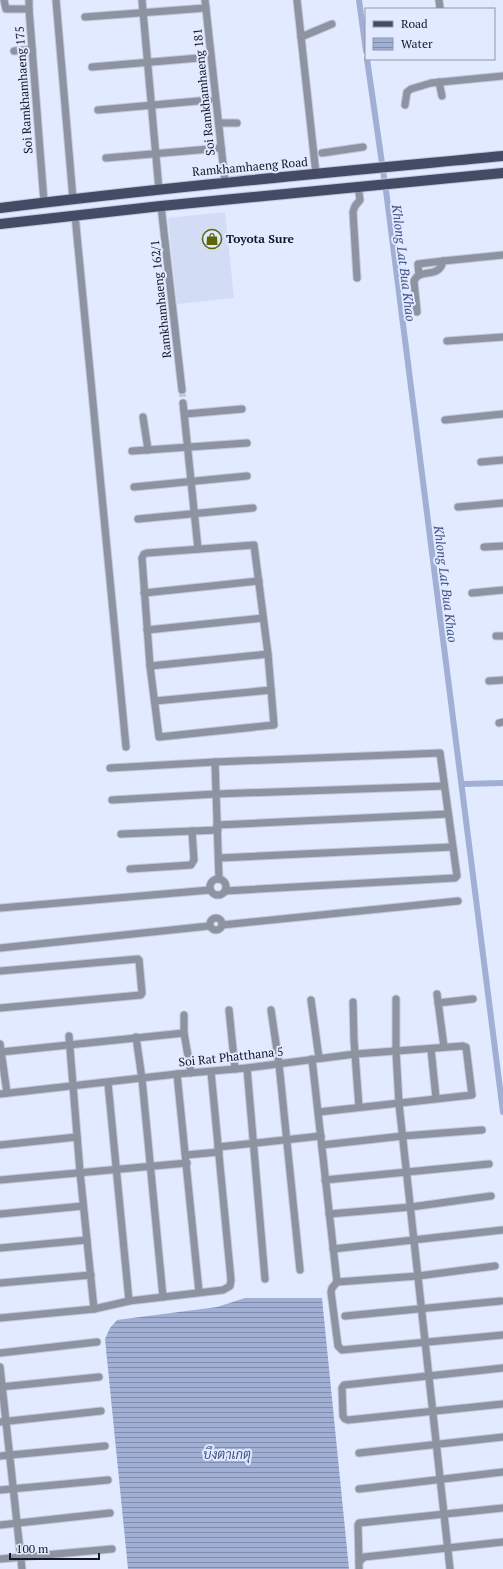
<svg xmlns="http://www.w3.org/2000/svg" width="503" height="1569" viewBox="0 0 503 1569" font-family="'PT Serif',Sarabun,serif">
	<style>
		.built { fill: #d2dcf4 }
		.water { fill: url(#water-rules) }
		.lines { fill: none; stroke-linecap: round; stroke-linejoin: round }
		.canal { stroke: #a1afd5; stroke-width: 6 }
		.street-tunnel { stroke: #c3cade; stroke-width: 7; stroke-dasharray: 7 3.5; stroke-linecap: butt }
		.street-casing { stroke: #c1c8dc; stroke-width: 9 }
		.primary-casing { stroke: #c1c8dc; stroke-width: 12 }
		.street { stroke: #8d93a1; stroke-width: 7 }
		.primary { stroke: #434c64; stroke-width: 10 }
		.labels { text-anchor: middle; stroke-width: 4; stroke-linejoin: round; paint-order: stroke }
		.street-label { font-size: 12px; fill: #141824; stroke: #e2eaff }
		.poi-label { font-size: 12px; font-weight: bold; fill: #141824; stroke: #e2eaff; text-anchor: start }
		.water-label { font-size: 13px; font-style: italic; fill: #415285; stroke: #e2eaff }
	</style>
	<defs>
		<pattern id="water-rules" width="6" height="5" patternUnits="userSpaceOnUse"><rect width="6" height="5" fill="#a1afd5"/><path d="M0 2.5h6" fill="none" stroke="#828dad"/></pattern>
	</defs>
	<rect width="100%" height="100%" fill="#e2eaff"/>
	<polygon class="built" points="225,212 234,298 177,304 168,218"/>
	<polygon class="water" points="245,1298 322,1298 349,1569 128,1569 105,1339 110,1328 117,1320 217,1307"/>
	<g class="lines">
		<g class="canal">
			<polyline points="359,0 366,51"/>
			<polyline points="367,59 387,198 503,1112"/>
			<polyline points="464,784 503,783"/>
		</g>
		<polyline class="street-tunnel" points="182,390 183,403"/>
		<defs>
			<g id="street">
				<polyline points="4,0 6,9 29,9 44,202"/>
				<polyline points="29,0 29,9"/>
				<polyline points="56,0 73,199"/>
				<polyline points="142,0 159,190"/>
				<polyline points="205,0 225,182"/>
				<polyline points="297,0 316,174"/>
				<polyline points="439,0 440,9"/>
				<polyline points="85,17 206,8"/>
				<polyline points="301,37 332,24"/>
				<polyline points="14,51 32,49"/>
				<polyline points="92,67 199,58"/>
				<polyline points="439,82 442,96"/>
				<polyline points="405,105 407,92 411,89 431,83 503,76"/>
				<polyline points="98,110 209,100"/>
				<polyline points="219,123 237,123"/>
				<polyline points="322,153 363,147"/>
				<polyline points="106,158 221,148"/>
				<polyline points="161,206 182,390"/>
				<polyline points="75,215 126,747"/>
				<polyline points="419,275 418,264 443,261"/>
				<polyline points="357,278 353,212 355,206 360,200 358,186"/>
				<path d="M 417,312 L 414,281 C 420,267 439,280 443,261 L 503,255"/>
				<polyline points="447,341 503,337"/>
				<polyline points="183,403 198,549"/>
				<polyline points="185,414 242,409"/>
				<polyline points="143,417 148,450"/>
				<polyline points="445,420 503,414"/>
				<polyline points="132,451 247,443"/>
				<polyline points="481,462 503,460"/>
				<polyline points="134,487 247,476"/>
				<polyline points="458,507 503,503"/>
				<polyline points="138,519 253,508"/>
				<polygon points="254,545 268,654 274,725 159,737 150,666 142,558 144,554 147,553"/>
				<polyline points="484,547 503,546"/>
				<polyline points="144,593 259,581"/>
				<polyline points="472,593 503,590"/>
				<polyline points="147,630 263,618"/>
				<polyline points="496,636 503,636"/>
				<polyline points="150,666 268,654"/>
				<polyline points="489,681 503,680"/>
				<polyline points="155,701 271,690"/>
				<polyline points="499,723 503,722"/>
				<polyline points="215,762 219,879"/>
				<polyline points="110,768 215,762 440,753 457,876 455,878 225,891"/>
				<polyline points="112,800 216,794 444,786"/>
				<polyline points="217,825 448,814"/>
				<polyline points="121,834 218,830"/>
				<polyline points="219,858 452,847"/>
				<polyline points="130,869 191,865 194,860 192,831"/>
				<circle cx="218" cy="887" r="8"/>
				<polyline points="0,908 210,890"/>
				<circle cx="216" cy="924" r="6"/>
				<polyline points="222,925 458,901"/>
				<polyline points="0,948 209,926"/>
				<polyline points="0,971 138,959 139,960 142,993 141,995 0,1008"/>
				<polyline points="437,994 444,1047"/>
				<polyline points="396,999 396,1051 399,1104 450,1569"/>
				<polyline points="311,1000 319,1058"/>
				<polyline points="353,1002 354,1041 359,1107"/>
				<polyline points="438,1003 473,999"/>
				<polyline points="229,1010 235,1069"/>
				<polyline points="271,1010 279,1064 300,1270"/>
				<polyline points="184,1015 184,1033 191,1073"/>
				<polyline points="69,1036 80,1172 94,1309"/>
				<polyline points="136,1037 142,1079 163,1297"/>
				<polyline points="0,1044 7,1093"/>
				<polyline points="431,1049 436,1098"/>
				<polyline points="1,1052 184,1033"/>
				<polyline points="312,1059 337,1282"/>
				<polyline points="247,1068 265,1279"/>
				<polyline points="177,1074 199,1292"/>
				<polyline points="108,1083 129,1301"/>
				<polyline points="0,1094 177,1074 247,1068 355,1054 463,1046 466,1047 472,1095 319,1112"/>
				<polyline points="0,1145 77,1137"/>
				<polyline points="322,1145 403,1136 482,1130"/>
				<polyline points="218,1147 321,1136"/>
				<polyline points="186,1155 219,1152"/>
				<polyline points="0,1180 187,1163"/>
				<polyline points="325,1180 489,1164"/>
				<polyline points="0,1214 83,1206"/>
				<polyline points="329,1214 411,1207 491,1196"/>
				<polyline points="0,1248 87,1240"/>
				<polyline points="333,1249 502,1230"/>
				<polyline points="495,1266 418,1276 337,1282 332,1288 331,1292 338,1346 342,1350 503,1335"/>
				<polyline points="0,1283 91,1275"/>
				<polyline points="345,1316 501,1301"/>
				<polyline points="0,1318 94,1309 129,1301 223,1290 230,1286 231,1280 211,1072"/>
				<polyline points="0,1353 97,1342"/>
				<polyline points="0,1367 22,1569"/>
				<polyline points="503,1368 344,1385 342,1388 343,1416 345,1419 348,1420 503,1404"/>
				<polyline points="0,1387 99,1377"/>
				<polyline points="0,1422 101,1411"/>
				<polyline points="359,1453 503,1437"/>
				<polyline points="0,1456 105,1446"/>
				<polyline points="359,1489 503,1472"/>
				<polyline points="0,1490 108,1480"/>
				<polyline points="0,1525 110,1513"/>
				<polyline points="0,1559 112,1549"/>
				<polyline points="359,1562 358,1525 359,1523 503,1508"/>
				<polyline points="359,1569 359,1562 364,1557 503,1542"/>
			</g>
			<g id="primary">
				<path d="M 0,208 C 167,187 335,172 503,156"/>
				<polyline points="0,224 161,206 503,173"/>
			</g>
		</defs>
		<use href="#street" class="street-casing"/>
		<use href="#primary" class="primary-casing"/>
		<use href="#street" class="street"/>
		<use href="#primary" class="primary"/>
	</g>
	<defs>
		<symbol id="shop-ring" viewBox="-11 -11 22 22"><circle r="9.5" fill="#e2eaff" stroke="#5b660a" stroke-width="1.5"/><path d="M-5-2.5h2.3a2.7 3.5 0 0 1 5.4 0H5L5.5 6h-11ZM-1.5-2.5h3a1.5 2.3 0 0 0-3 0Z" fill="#5b660a"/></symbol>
	</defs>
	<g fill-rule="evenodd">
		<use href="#shop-ring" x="201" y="228" width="22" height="22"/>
	</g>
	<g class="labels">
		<g class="street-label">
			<text transform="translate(24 90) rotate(-94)" y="4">Soi Ramkhamhaeng 175</text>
			<text transform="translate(204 92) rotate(-96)" y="4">Soi Ramkhamhaeng 181</text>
			<text transform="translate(250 167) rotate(-5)" y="4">Ramkhamhaeng Road</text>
			<text transform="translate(161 299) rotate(-96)" y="4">Ramkhamhaeng 162/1</text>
			<text transform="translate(231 1057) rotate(-6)" y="4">Soi Rat Phatthana 5</text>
		</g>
		<g class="poi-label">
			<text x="226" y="243">Toyota Sure</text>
		</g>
		<g class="water-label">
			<text transform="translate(404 263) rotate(83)" y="5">Khlong Lat Bua Khao</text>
			<text transform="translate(446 584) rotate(83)" y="5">Khlong Lat Bua Khao</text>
			<text x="227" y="1459">บึงตาเกตุ</text>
		</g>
	</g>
	<rect x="365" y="8" width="130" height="52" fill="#e2eaff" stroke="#9096a7"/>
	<rect x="373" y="21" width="20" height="6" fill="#434c64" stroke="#9096a7"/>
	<text x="401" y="28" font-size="12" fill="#141824">Road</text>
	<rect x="373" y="38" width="20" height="12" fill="url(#water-rules)" stroke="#9096a7"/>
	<text x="401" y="48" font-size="12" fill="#141824">Water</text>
	<path d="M10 1553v6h89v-6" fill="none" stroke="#141824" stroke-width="2"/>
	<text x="16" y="1553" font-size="12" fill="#141824" stroke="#e2eaff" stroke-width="3" paint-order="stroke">100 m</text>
</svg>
